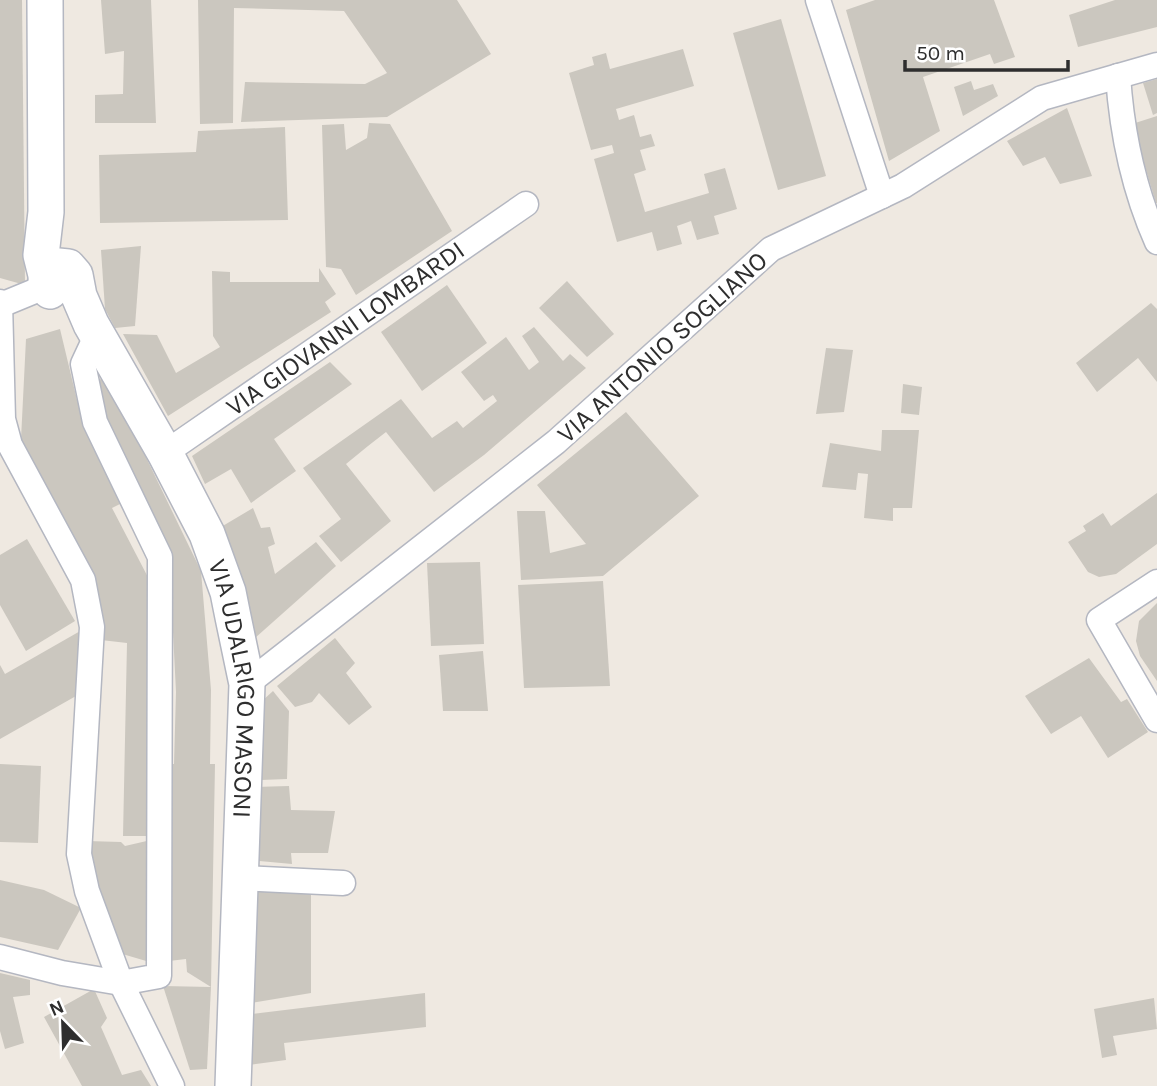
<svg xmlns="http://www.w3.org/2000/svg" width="1157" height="1086" viewBox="0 0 1157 1086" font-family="Karla,sans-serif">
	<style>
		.building { fill: #cbc7bf }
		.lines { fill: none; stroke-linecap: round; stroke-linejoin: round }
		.street-casing { stroke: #b4b7c1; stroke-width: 27 }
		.secondary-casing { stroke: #b4b7c1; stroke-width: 38 }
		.street { stroke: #fff; stroke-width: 24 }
		.secondary { stroke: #fff; stroke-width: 35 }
		.labels { text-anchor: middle; stroke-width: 6; stroke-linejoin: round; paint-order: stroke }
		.street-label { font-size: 26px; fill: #2e2e2e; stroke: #fff }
	</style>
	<rect width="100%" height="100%" fill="#efe9e1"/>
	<g class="building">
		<polygon points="0,0 22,0 25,285 0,278"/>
		<polygon points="101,0 151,0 156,123 95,123 95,95 123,94 124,51 105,54"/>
		<polygon points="198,0 457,0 491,54 387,117 241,122 245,82 365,84 387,73 344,11 234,8 233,123 200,124"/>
		<polygon points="875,0 994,0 1015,57 994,64 990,54 923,77 940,131 889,161 846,10"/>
		<polygon points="1115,0 1157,0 1157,27 1078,47 1069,15"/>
		<polygon points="781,19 826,176 778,190 733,33"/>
		<polygon points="683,49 694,86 616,109 619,120 634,115 640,137 651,134 655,146 640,150 646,170 634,174 645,212 709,193 704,174 725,168 737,209 714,216 719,234 697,240 691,221 677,226 682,244 657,251 652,232 617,242 594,159 614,153 612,145 591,150 569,73 594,65 592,57 606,53 610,69"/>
		<polygon points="1157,79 1157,113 1153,115 1143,83"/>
		<polygon points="971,81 974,90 993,84 998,96 963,116 954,87"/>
		<polygon points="1067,108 1092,176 1060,184 1045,157 1023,166 1007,141"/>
		<polygon points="1157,116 1157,203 1156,203 1132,124"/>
		<polygon points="369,123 390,124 452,231 356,295 341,269 326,267 322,125 344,124 346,150 367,138"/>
		<polygon points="285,127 288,220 100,223 99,155 196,152 198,131"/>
		<polygon points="141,246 135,326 115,328 105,309 101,250"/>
		<polygon points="319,268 336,294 325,302 331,312 168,416 123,334 157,335 176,373 220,347 213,336 212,271 230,272 230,282 319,282"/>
		<polygon points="567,281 614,334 587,357 539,308"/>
		<polygon points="447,285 487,343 422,391 381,332"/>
		<polygon points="1151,303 1157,309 1157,382 1138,358 1097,392 1076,363"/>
		<polygon points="534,327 563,361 570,354 586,368 484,455 434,492 386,432 368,446 346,464 391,521 341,562 319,536 341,519 303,468 401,399 432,438 457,421 463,428 497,401 493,395 484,401 461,372 506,337 529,370 539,362 522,336"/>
		<polygon points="60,329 77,400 122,503 112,508 151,583 149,836 123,836 127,643 101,640 97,587 21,439 26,339"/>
		<polygon points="826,348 853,350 844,412 816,414"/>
		<polygon points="330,362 352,384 274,439 296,471 251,503 231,469 205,484 192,456"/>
		<polygon points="102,379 141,447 201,571 211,690 210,764 215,764 211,987 187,972 186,959 169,961 166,764 174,764 176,692 171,592 118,458 96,380"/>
		<polygon points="903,384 922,387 919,415 901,413"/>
		<polygon points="626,412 699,496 603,576 521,580 517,511 545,511 550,553 586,544 537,485"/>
		<polygon points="882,430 919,430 912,508 893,508 893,521 864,518 868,474 858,473 856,490 822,487 830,443 881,451"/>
		<polygon points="1157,493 1157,544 1116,574 1099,577 1088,572 1068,542 1086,531 1083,526 1103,513 1111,526"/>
		<polygon points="253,508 261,528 270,527 275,544 268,547 275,574 316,542 336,566 255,638 221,527"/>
		<polygon points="27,539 75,621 26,651 0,605 0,555"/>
		<polygon points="480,562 484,644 431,646 427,563"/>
		<polygon points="603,581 610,686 524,688 518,585"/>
		<polygon points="1157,603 1157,681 1140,656 1136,641 1139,621"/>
		<polygon points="82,630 76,696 0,739 0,665 5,674"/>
		<polygon points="335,638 355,663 346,673 372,707 349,725 319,693 312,702 295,707 277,686"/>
		<polygon points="483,651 488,711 443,711 439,655"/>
		<polygon points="1089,658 1121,702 1127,699 1148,732 1108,758 1081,716 1051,734 1025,696"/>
		<polygon points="273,691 289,711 287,779 261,780 261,702"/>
		<polygon points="0,764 41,766 38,843 0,842"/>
		<polygon points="289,786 291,810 335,811 328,853 291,853 292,864 249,860 252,787"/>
		<polygon points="151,840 153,963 119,953 106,926 87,841 121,842 125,846"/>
		<polygon points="0,880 44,890 81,908 58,950 0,937"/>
		<polygon points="257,891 311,894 311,993 251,1003"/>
		<polygon points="0,973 30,980 30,995 13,997 24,1043 5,1049 0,1031"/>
		<polygon points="163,986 211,987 207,1069 190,1070"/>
		<polygon points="94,989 107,1018 101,1027 122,1075 141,1070 151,1086 82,1086 44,1017"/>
		<polygon points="425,993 426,1027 284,1043 286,1060 249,1065 252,1014"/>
		<polygon points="1154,998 1157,1029 1113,1036 1117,1055 1102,1058 1094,1009"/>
	</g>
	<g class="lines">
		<defs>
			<g id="street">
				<polyline points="818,0 882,196"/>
				<path d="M 1118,76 C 1122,135 1133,188 1157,242"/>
				<polyline points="0,302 3,419 10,445 83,580 92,627 79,854 87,891 121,983 172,1086"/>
				<polyline points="1,305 47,286"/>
				<polyline points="165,453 526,204"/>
				<polyline points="1157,582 1099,620 1157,720"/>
				<polyline points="247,684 556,442 771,249 903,186 1042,98 1157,65"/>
				<polyline points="241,878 343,883"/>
				<polyline points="0,957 62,973 121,983 159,976 160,557 95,422 83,364 97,334"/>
			</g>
			<g id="secondary">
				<polyline points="45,0 46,212 41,255 50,291"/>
				<path id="s1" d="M 46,281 L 49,271 L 58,266 L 68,267 L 75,275 L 79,296 L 91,324 L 165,453 L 207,534 L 228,592 L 233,617 L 247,684 L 233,1086"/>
			</g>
		</defs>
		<use href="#street" class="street-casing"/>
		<use href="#secondary" class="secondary-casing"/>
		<use href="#street" class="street"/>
		<use href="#secondary" class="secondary"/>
	</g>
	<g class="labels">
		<g class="street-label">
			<text transform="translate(345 328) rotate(-35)" y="9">VIA GIOVANNI LOMBARDI</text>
			<text transform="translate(662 347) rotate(-42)" y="9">VIA ANTONIO SOGLIANO</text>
			<text dy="9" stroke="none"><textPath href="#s1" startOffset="492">VIA UDALRIGO MASONI</textPath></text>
		</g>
	</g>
	<g transform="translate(63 1023) rotate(337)" stroke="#ffffff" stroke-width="5" paint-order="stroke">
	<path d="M0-5L12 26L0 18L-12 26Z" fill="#2e2e2e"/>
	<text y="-10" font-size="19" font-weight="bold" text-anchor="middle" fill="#2e2e2e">N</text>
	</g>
	<path d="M905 60v10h163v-10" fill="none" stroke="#2e2e2e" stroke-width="3.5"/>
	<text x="916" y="60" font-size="21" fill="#2e2e2e" stroke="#ffffff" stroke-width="5" paint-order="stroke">50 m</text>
</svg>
